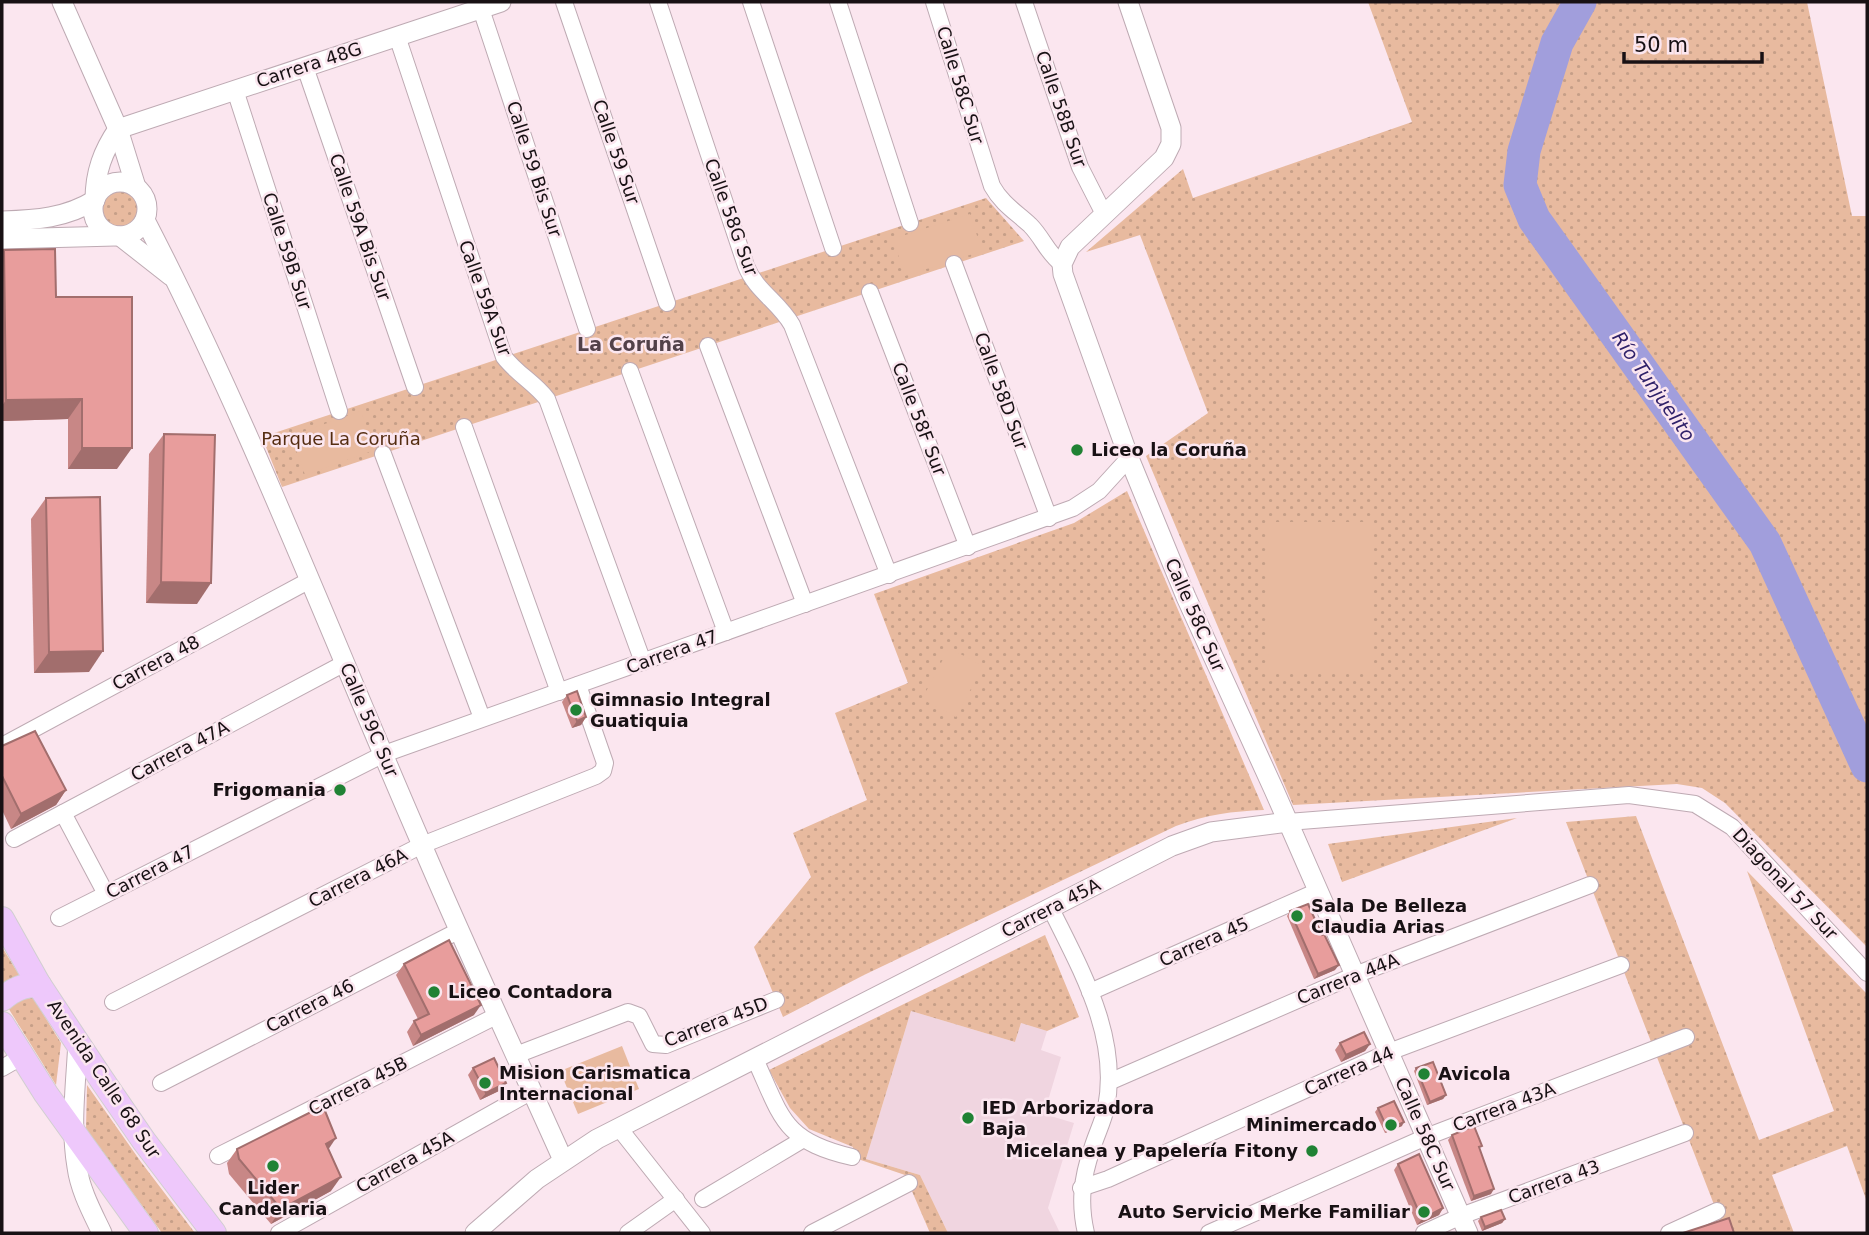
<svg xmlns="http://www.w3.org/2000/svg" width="1869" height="1235" viewBox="0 0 1869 1235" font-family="'DejaVu Sans',sans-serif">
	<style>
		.built { fill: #f0d5e0 }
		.grass { fill: url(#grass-dots) }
		.garden { fill: #e8ba9f }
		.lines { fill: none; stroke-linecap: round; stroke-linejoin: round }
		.river { stroke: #a19edc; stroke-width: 33 }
		.minor-casing { stroke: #beaab3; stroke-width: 18 }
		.tertiary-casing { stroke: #beaab3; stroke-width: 21 }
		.primary-casing { stroke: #d1cfd0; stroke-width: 26 }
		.minor { stroke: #fff; stroke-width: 16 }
		.tertiary { stroke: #fff; stroke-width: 19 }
		.primary { stroke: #eec8fb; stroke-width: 24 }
		.wall { fill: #c88786 }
		.shaded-wall { fill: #a26e6d }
		.building { fill: #e89d9c; stroke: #a26e6d; stroke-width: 2 }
		.poi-dot { fill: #208234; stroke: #fbe6ef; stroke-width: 2.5 }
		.labels { text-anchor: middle; stroke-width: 5; stroke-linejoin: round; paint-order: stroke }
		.street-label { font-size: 18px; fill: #181114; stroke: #fbe6ef }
		.park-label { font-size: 18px; fill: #552d11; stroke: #fbe6ef }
		.poi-label { font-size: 18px; font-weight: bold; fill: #181114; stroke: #fbe6ef; text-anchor: start }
		.neighbourhood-label { font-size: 19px; font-weight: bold; fill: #524149; stroke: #fbe6ef }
		.water-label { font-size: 19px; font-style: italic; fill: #2f2069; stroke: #fbe6ef }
	</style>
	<defs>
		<pattern id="grass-dots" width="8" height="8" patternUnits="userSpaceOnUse" patternTransform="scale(1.75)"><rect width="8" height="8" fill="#e8ba9f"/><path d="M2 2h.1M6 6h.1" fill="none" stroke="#c69f88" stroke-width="1.8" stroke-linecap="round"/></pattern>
	</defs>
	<rect width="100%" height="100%" fill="#fbe6ef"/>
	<polygon class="built" points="911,1011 1015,1042 1021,1023 1047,1031 1041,1050 1061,1057 1044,1114 1074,1123 1048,1208 1060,1233 948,1233 920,1175 866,1159"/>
	<g class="grass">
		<polygon points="1368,2 1807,2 1852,216 1867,216 1867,947 1725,803 1702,788 1677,784 1293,805 1146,456 1208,413 1140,235 1086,252 1183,169 1193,198 1412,122"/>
		<circle cx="121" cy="209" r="26"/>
		<polygon points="986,198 1024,241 282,487 262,437"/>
		<path d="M 1127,491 L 1264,810 C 1233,811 1205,815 1176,826 L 864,975 L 783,1017 L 754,947 L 811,877 L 793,833 L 867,800 L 835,713 L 908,683 L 874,594 L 1074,523 Z"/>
		<polygon points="1636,816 1759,1140 1834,1111 1747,871 1867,994 1867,1202 1847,1146 1772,1175 1794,1233 1725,1233 1566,822"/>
		<polygon points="1517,818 1342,882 1328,844"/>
		<polygon points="1045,935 1079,1017 1047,1031 1021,1023 1015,1042 911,1011 866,1159 920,1175 948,1233 930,1233 905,1175 852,1157 853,1147 809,1129 790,1108 769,1070"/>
		<polygon points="2,947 61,1043 56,1085 2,998"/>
		<polygon points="87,1085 141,1162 195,1233 162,1233 86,1129"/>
	</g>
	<g class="garden">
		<polygon points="970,214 982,251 905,276 893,239"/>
		<polygon points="361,411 375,450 305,475 291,436"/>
		<rect x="1269" y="522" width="103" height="150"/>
		<polygon points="949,648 983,666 956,717 922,699"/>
		<polygon points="622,1046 639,1089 578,1114 560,1071"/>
	</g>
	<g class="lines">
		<polyline class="river" points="1580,2 1557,43 1524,151 1520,185 1534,219 1765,543 1867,766"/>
		<defs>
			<g id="minor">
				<polyline points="564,2 667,303"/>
				<path d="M 658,2 L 746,266 C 756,291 779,302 792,325 L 889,575"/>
				<polyline points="751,2 833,248"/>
				<polyline points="838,2 910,223"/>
				<path d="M 934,2 L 992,186 C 1002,204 1016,212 1030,225 C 1043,238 1047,253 1062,264"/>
				<polyline points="1024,2 1080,167 1104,214"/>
				<polyline points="481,9 587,329"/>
				<path d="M 397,36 L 504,357 C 517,374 535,383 547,399 L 643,662"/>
				<polyline points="305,67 415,387"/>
				<polyline points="235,90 339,411"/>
				<polyline points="954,264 1049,518"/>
				<polyline points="870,292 968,547"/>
				<polyline points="708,346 805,604"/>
				<polyline points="630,371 726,632"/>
				<polyline points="464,427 559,692"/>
				<polyline points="383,454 482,718"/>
				<polyline points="2,746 310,580"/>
				<polyline points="63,813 106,894"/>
				<polyline points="1288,822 1629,795 1695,804 1732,827 1867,973"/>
				<polyline points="14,839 345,663"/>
				<path d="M 1051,909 C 1081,970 1120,1037 1106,1108 C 1103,1122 1096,1135 1092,1149 C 1082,1178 1079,1203 1086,1233"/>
				<polyline points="59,918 384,754 1073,508 1099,491 1129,458"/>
				<polyline points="1090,992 1318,891"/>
				<polyline points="113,1002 422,845 596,776 603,771 605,763 578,685"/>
				<polyline points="516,1055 628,1012 639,1016 653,1044 666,1045 776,1000"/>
				<path d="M 755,1059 C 782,1118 783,1141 852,1157"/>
				<polyline points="2,1068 21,1057"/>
				<polyline points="1109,1082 1355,975 1590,885"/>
				<polyline points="161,1083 460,930"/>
				<polyline points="619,1128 702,1233"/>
				<polyline points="218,1156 498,1015"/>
				<polyline points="1081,1188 1108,1179 1389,1052 1621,965"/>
				<polyline points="703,1199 802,1140"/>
				<polyline points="279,1233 532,1091"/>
				<polyline points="628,1233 676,1199"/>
				<polyline points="812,1233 909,1183"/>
				<polyline points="1209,1233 1426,1137 1686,1037"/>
				<polyline points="1424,1233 1461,1216 1685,1133"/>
				<polyline points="1669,1233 1717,1211"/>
			</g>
			<g id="tertiary">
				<polyline points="62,2 118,129 136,187"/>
				<polyline points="1128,2 1171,128 1171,144 1164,158 1070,247 1062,264 1063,274 1129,458 1186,597 1274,790 1468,1233"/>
				<polyline points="118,129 501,2"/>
				<circle cx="120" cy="209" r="27"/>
				<path d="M 95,200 C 95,172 103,151 118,129"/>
				<path d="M 145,220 C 250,423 331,636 422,845 C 467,951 516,1055 563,1160"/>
				<path d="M 2,221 C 36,220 66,218 95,200"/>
				<polyline points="120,236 171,276"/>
				<polyline points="2,239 115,236"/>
				<path d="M 78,1041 C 76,1083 70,1126 77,1167 C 80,1190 92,1212 102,1233"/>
				<polyline points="475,1233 537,1179 597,1139 1172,846 1211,832 1288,822"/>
			</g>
			<g id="primary">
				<polyline points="2,919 39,985 102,1080 144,1141 214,1233"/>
				<path d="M 2,999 C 14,989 23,985 39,985"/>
				<polyline points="2,1024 46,1094 146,1233"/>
			</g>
		</defs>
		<use href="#minor" class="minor-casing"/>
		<use href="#tertiary" class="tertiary-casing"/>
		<use href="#primary" class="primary-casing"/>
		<use href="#minor" class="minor"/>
		<use href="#tertiary" class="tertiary"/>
		<use href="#primary" class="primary"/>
	</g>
	<g class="wall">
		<polygon points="4,250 56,297 117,469 68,469 68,419 2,421 2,252"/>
		<polygon points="164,434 197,604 146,603 149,454"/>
		<polygon points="46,498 89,672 34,673 31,519"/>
		<polygon points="567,695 586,717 581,725 572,728 562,702"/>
		<polygon points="2,746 66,790 56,805 11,829 2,810"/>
		<polygon points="1290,911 1335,970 1314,979 1287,916"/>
		<polygon points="404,964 474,1015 413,1046 407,1032 414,1021 418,1019 396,975"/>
		<polygon points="1340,1043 1370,1044 1365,1051 1341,1062 1335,1050"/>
		<polygon points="473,1068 501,1090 480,1100 468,1075"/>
		<polygon points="1416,1068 1446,1095 1443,1099 1427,1105 1414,1071"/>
		<polygon points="1378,1108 1402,1126 1385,1133 1375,1112"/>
		<polygon points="1452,1135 1480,1149 1491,1194 1471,1201 1448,1140"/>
		<polygon points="237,1149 328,1150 331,1191 271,1224 229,1174 227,1163"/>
		<polygon points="1398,1164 1443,1208 1439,1215 1417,1225 1394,1170"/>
		<polygon points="1481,1217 1505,1219 1502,1223 1482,1231 1478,1221"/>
	</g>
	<g class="shaded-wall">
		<polygon points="82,399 68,419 2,421 2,406 6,400"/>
		<polygon points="82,448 132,448 117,469 68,469"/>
		<polygon points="161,582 211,583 197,604 146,603"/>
		<polygon points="103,651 89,672 34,673 49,652"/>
		<polygon points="586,717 581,725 572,728 577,721"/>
		<polygon points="66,790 56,805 11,829 21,814"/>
		<polygon points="1339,965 1335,970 1314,979 1318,974"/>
		<polygon points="481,1005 474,1015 413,1046 421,1035"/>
		<polygon points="1370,1044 1365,1051 1341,1062 1346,1055"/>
		<polygon points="506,1083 501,1090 480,1100 486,1093"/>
		<polygon points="1446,1095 1443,1099 1427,1105 1430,1102"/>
		<polygon points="1404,1122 1402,1126 1385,1133 1388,1130"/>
		<polygon points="336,1138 326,1153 326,1144"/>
		<polygon points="341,1177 331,1191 271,1224 281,1209"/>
		<polygon points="1494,1189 1491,1194 1471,1201 1474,1196"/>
		<polygon points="1443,1208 1439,1215 1417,1225 1422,1219"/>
		<polygon points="1505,1219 1502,1223 1482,1231 1485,1227"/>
	</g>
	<g class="building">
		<polygon points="55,249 56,297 132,297 132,448 82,448 82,399 6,400 4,250"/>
		<polygon points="164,434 215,435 211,583 161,582"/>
		<polygon points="100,497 103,651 49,652 46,498"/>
		<polygon points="577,691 586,717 577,721 567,695"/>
		<polygon points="35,731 66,790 21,814 2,776 2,746"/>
		<polygon points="1308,904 1322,935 1324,934 1339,965 1318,974 1290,911"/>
		<polygon points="449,940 481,1005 421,1035 414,1021 429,1014 404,964"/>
		<polygon points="1364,1032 1370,1044 1346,1055 1340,1043"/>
		<polygon points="494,1058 506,1083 486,1093 473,1068"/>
		<polygon points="1433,1062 1446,1095 1430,1102 1416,1068"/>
		<polygon points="1394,1101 1404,1122 1388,1130 1378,1108"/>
		<polygon points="323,1106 336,1138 326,1144 341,1177 281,1209 239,1159 237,1149"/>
		<polygon points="1474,1126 1482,1146 1479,1147 1494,1189 1474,1196 1452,1135"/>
		<polygon points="1419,1154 1443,1208 1422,1219 1398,1164"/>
		<polygon points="1501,1210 1505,1219 1485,1227 1481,1217"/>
		<polygon points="1729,1218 1734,1233 1683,1233"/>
	</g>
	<g class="poi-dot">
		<circle cx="1077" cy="450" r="7"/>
		<circle cx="576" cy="710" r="7"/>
		<circle cx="340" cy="790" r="7"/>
		<circle cx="1297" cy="916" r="7"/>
		<circle cx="434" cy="992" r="7"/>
		<circle cx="1424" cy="1074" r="7"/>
		<circle cx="485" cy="1083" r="7"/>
		<circle cx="968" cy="1118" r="7"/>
		<circle cx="1391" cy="1125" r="7"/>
		<circle cx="1312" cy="1151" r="7"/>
		<circle cx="273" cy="1166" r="7"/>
		<circle cx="1424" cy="1212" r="7"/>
	</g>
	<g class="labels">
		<g class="street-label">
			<text transform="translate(309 65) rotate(-18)" y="6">Carrera 48G</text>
			<text transform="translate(960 85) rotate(73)" y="6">Calle 58C Sur</text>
			<text transform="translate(1061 109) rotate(71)" y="6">Calle 58B Sur</text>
			<text transform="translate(616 152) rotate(71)" y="6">Calle 59 Sur</text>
			<text transform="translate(534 169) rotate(72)" y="6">Calle 59 Bis Sur</text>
			<text transform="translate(731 217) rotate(70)" y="6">Calle 58G Sur</text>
			<text transform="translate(360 227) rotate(71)" y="6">Calle 59A Bis Sur</text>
			<text transform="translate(287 251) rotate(72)" y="6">Calle 59B Sur</text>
			<text transform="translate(485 298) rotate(70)" y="6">Calle 59A Sur</text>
			<text transform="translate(1001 391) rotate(70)" y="6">Calle 58D Sur</text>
			<text transform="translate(919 419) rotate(69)" y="6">Calle 58F Sur</text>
			<text transform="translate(1195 615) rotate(66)" y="6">Calle 58C Sur</text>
			<text transform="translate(672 652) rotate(-20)" y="6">Carrera 47</text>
			<text transform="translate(156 663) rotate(-28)" y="6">Carrera 48</text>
			<text transform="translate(369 720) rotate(67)" y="6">Calle 59C Sur</text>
			<text transform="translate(180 751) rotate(-28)" y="6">Carrera 47A</text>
			<text transform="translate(150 872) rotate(-27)" y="6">Carrera 47</text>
			<text transform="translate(358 878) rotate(-27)" y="6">Carrera 46A</text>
			<text transform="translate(1785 884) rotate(47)" y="6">Diagonal 57 Sur</text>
			<text transform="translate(1051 908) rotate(-27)" y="6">Carrera 45A</text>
			<text transform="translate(1204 942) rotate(-24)" y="6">Carrera 45</text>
			<text transform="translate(1348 979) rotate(-22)" y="6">Carrera 44A</text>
			<text transform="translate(310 1006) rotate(-27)" y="6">Carrera 46</text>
			<text transform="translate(716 1022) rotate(-21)" y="6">Carrera 45D</text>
			<text transform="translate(1349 1071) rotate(-24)" y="6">Carrera 44</text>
			<text transform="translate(104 1079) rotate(56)" y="6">Avenida Calle 68 Sur</text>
			<text transform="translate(358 1086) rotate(-27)" y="6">Carrera 45B</text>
			<text transform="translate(1504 1107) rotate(-21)" y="6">Carrera 43A</text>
			<text transform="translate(1425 1134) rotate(66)" y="6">Calle 58C Sur</text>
			<text transform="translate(405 1162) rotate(-29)" y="6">Carrera 45A</text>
			<text transform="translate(1554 1182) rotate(-20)" y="6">Carrera 43</text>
		</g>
		<g class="park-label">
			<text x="341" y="445">Parque La Coruña</text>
		</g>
		<g class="poi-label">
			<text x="1091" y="456">Liceo la Coruña</text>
			<text x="590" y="706">Gimnasio Integral<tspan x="590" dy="21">Guatiquia</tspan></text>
			<text x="326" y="796" text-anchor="end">Frigomania</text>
			<text x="1311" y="912">Sala De Belleza<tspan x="1311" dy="21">Claudia Arias</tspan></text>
			<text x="448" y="998">Liceo Contadora</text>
			<text x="499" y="1079">Mision Carismatica<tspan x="499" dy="21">Internacional</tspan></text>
			<text x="1438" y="1080">Avicola</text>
			<text x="982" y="1114">IED Arborizadora<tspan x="982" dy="21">Baja</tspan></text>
			<text x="1377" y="1131" text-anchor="end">Minimercado</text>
			<text x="1298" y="1157" text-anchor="end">Micelanea y Papelería Fitony</text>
			<text x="273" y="1194" text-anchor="middle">Lider<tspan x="273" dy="21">Candelaria</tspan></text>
			<text x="1410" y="1218" text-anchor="end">Auto Servicio Merke Familiar</text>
		</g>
		<g class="neighbourhood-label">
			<text x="631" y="351">La Coruña</text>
		</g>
		<g class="water-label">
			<text transform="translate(1654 386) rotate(55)" y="7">Río Tunjuelito</text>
		</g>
	</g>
	<rect width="1869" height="1235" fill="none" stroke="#181114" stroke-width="7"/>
	<path d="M1624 52v10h138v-10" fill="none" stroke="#181114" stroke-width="3.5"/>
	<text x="1634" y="52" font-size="21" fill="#181114" stroke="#fbe6ef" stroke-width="5" paint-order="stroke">50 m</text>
</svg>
